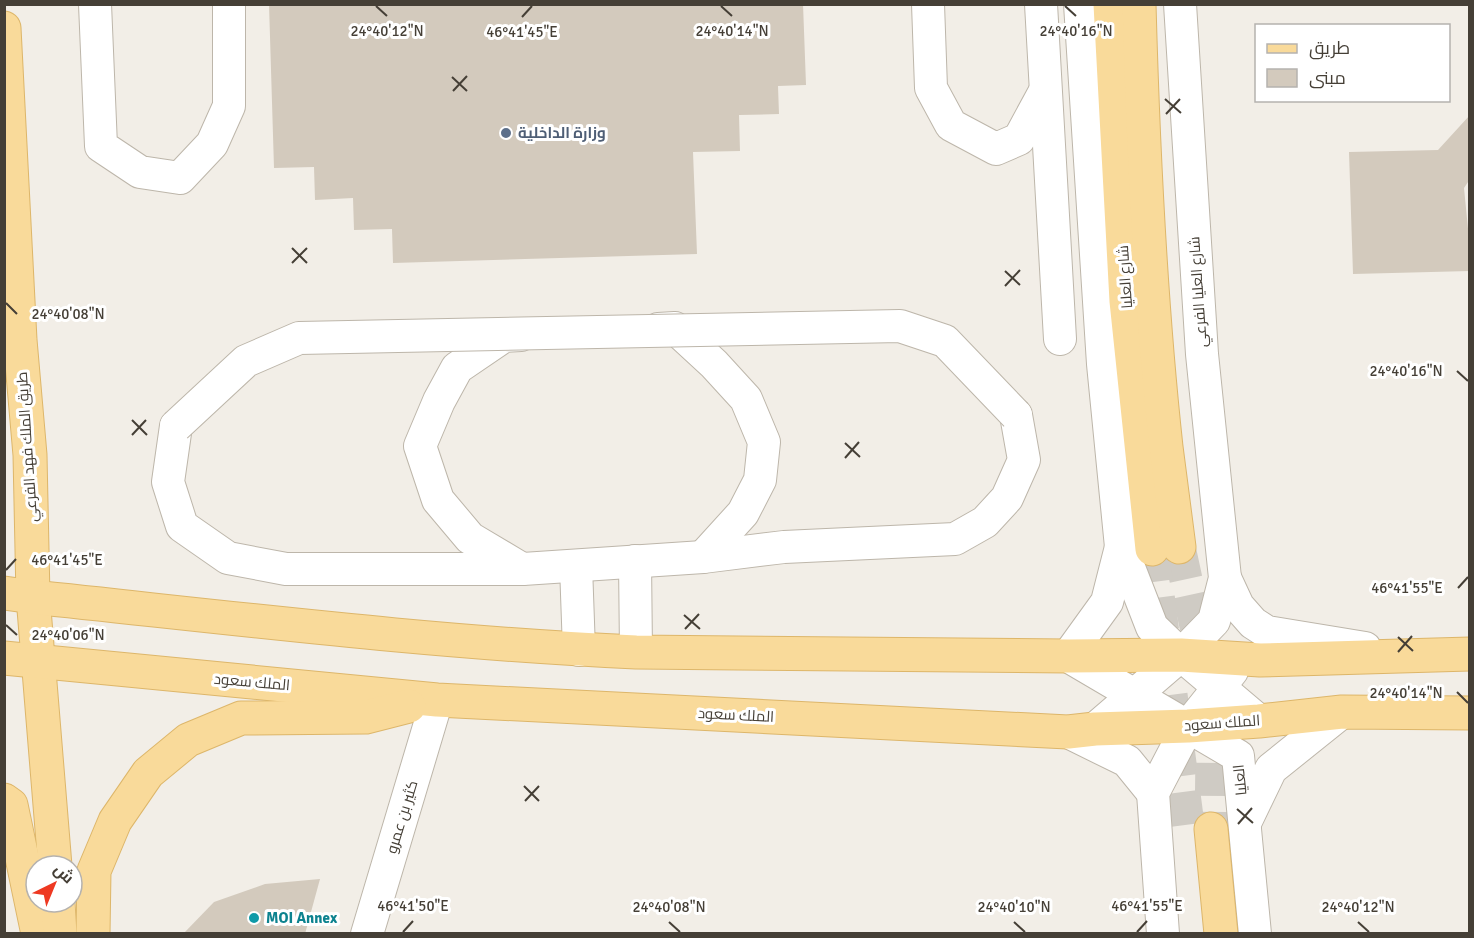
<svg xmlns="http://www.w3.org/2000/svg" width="1474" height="938" viewBox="0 0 1474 938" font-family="Signika,Cairo,sans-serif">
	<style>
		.building { fill: #d3cabd }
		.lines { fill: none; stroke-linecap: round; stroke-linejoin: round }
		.major-tunnel { stroke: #cfcbc4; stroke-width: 33; stroke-dasharray: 33 16; stroke-linecap: butt }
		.minor-casing { stroke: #bdb6aa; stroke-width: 34 }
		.major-casing { stroke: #ddb66a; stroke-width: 35 }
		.minor { stroke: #fff; stroke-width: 32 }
		.major { stroke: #f9da9a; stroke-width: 33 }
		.minor-bridge-casing { stroke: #bdb6aa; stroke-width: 34; stroke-linecap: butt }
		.minor-bridge { stroke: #fff; stroke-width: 32 }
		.ticks { fill: none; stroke: #453f36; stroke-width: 2 }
		.service-dot { fill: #5c6f8a; stroke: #fff; stroke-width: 2 }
		.culture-dot { fill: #0f9aa8; stroke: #fff; stroke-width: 2 }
		.labels { text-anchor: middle; stroke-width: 6; stroke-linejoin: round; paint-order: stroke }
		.service-label { font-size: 15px; font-weight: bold; fill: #4e5e75; stroke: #fff; text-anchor: start }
		.street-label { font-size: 15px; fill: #453f36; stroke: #fff }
		.culture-label { font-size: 15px; font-weight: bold; fill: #0d838f; stroke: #fff; text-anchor: start }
		.ticks-label { font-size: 15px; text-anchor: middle; fill: #453f36; stroke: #fff; stroke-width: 6; stroke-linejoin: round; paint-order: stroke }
	</style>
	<rect width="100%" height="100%" fill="#f2eee7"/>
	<g class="building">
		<polygon points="269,4 803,4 806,85 778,86 779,114 739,115 740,151 693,152 697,254 393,263 392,229 354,230 353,198 315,200 314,167 274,168"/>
		<polygon points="1470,115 1470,179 1464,188 1470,249 1470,271 1353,274 1349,152 1438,150"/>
		<polygon points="320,879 305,934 183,934 214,902 265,884"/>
	</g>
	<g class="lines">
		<g class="major-tunnel">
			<polyline points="1179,547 1204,663"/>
			<polyline points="1152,549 1190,840"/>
			<polyline points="1209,714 1212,753 1211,829"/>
		</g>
		<defs>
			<g id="minor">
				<polyline points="95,4 101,146 140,172 180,178 212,144 229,106 229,4"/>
				<polyline points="928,4 931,88 951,125 996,149 1019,139 1045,91"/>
				<polyline points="1041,4 1060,339"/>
				<polyline points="1080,4 1103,364 1121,547 1152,627 1181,655 1259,721"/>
				<polyline points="658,329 675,328 714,364 746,399 764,442 760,480 743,513 703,557"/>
				<polyline points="521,335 504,336 457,368 439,401 420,446 438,500 470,538 522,569"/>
				<polyline points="176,426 168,482 182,526 228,558 286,569 523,569 703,557 784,547 955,539 985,522 1007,498 1024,460 1016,415"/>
				<polyline points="1121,547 1107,602 1068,656 1238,756 1255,934"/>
				<polyline points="635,561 636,652"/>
				<polyline points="576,566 579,650"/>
				<polyline points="1225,578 1238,606 1253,623 1267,632 1365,648"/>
				<polyline points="1095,729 1181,655 1214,621 1225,578 1202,354 1180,4"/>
				<polyline points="1068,732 1127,761 1153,793"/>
				<polyline points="1245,823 1271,769 1342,712"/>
				<polyline points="367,934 437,700"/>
				<polyline points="1163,934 1153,793 1188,726 1232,671"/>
			</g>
			<g id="major">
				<polyline points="1110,4 1126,301 1152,549"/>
				<path d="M 1139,4 C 1143,152 1150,300 1166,447 C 1170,480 1175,514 1179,547"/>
				<polyline points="4,28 20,340 30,455 33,597 55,866"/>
				<path d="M 4,593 L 33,597 C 234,618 434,643 636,652 L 1068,656 L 1181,655 L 1260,660 L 1470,654"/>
				<polyline points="4,658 437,700 1068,732 1095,729 1188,726 1259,721 1342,712 1470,713"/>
				<polyline points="4,800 11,805 38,934"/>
				<polyline points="1211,829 1221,934"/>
				<polyline points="58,902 60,934"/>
				<polyline points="93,934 94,871 115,821 148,773 188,740 241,718 366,717 409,706"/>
			</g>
		</defs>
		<use href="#minor" class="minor-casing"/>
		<use href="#major" class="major-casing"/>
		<use href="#minor" class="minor"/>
		<use href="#major" class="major"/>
		<defs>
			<polyline id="minor-bridge" points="176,426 246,361 299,338 900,326 945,341 1016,415"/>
		</defs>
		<use href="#minor-bridge" class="minor-bridge-casing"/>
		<use href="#minor-bridge" class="minor-bridge"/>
	</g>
	<path class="ticks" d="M 376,6 L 387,16M 721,6 L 732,16M 1065,6 L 1076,16M 522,17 L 532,6M 452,77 L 467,91M 453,91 L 467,76M 1165,99 L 1181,113M 1166,114 L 1180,99M 292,248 L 307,263M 292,263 L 307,248M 1005,271 L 1020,285M 1005,286 L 1020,270M 6,303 L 17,314M 1457,371 L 1468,381M 132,420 L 147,435M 132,435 L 146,420M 845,443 L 860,457M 845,458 L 859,442M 6,570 L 16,559M 1458,588 L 1468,577M 684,615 L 700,629M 6,625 L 17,635M 685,629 L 699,614M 1398,637 L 1413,651M 1398,652 L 1412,636M 1457,692 L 1468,703M 524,786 L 539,801M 525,801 L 539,786M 1237,809 L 1253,823M 1238,824 L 1252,808M 669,922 L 680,932M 1014,922 L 1025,932M 1358,922 L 1369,932M 403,932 L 413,921M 1137,932 L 1147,921"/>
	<circle class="service-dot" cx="506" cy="133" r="6"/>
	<circle class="culture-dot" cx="254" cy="918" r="6"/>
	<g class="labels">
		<g class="service-label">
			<text x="518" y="138">وزارة الداخلية</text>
		</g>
		<g class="street-label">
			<text transform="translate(1125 277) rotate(-94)" y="5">شارع العليا</text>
			<text transform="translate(1198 292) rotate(-94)" y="5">شارع العليا الفرعي</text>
			<text transform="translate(27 447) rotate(-94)" y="5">طريق الملك فهد الفرعي</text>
			<text transform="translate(252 682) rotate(5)" y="5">الملك سعود</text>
			<text transform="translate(736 715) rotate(3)" y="5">الملك سعود</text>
			<text transform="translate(1222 723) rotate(-4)" y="5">الملك سعود</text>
			<text transform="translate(1240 780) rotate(-96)" y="5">العليا</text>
			<text transform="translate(402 817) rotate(-73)" y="5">كثير بن عمرو</text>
		</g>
		<g class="culture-label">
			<text x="266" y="923">MOI Annex</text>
		</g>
	</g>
	<g class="ticks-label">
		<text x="387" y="36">24°40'12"N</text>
		<text x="732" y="36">24°40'14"N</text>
		<text x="1076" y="36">24°40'16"N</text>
		<text x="522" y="37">46°41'45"E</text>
		<text x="68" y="319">24°40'08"N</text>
		<text x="1406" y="376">24°40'16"N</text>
		<text x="67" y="565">46°41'45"E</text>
		<text x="1407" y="593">46°41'55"E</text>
		<text x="68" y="640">24°40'06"N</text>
		<text x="1406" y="698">24°40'14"N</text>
		<text x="413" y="911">46°41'50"E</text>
		<text x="1147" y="911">46°41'55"E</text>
		<text x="669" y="912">24°40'08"N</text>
		<text x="1014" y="912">24°40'10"N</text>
		<text x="1358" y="912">24°40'12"N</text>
	</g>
	<rect width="1474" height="938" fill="none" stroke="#453f36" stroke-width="12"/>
	<rect x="1255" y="24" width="195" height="78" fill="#ffffff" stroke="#b5b2af" stroke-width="1.5"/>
	<rect x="1267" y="44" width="30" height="9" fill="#f9da9a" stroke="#b5b2af" stroke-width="1.5"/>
	<text x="1309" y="54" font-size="18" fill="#453f36">طريق</text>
	<rect x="1267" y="69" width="30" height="18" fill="#d3cabd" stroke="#b5b2af" stroke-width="1.5"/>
	<text x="1309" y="84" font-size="18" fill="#453f36">مبنى</text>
	<g transform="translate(54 884) rotate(43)"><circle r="28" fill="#ffffff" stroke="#b5b2af" stroke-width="1.5"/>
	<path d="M0-4.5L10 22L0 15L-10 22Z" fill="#ee3922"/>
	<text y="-9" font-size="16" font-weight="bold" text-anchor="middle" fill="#453f36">ش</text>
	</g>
</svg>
